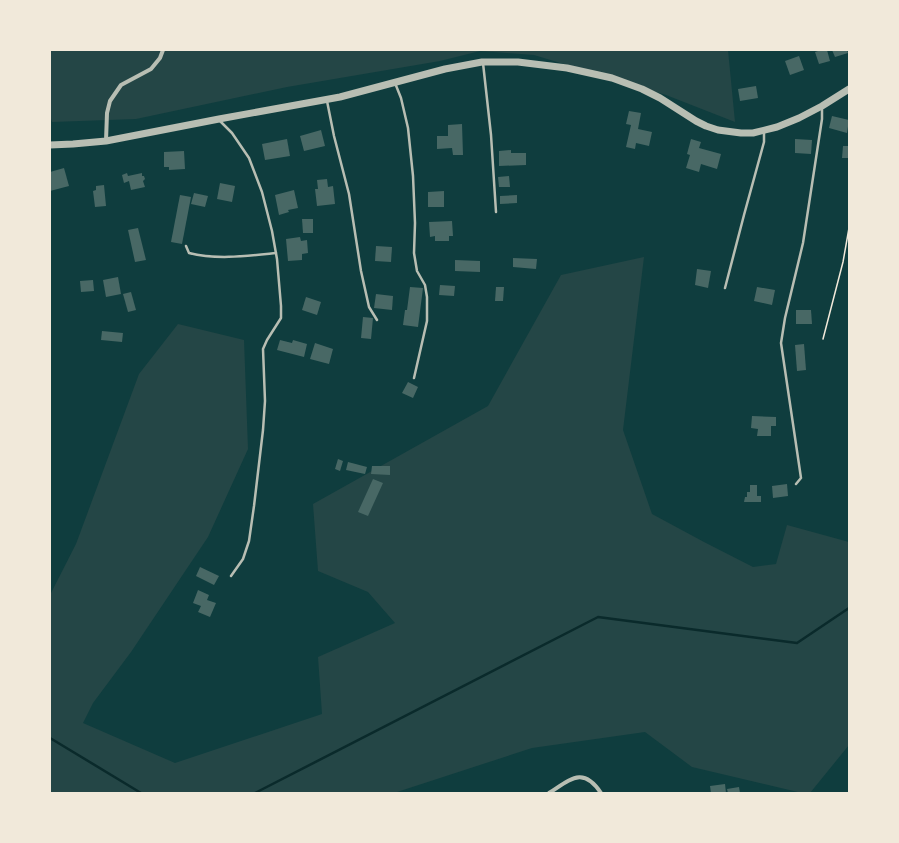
<svg xmlns="http://www.w3.org/2000/svg" width="899" height="843" viewBox="0 0 899 843" font-family="Arial,sans-serif">
	<style>
		.green { fill: #244646 }
		.lines { fill: none; stroke-linecap: round; stroke-linejoin: round }
		.stream { stroke: #0a2a2b; stroke-width: 2.5 }
		.building { fill: #486865 }
		.path { stroke: #f1e9da; stroke-width: 1.5 }
		.service { stroke: #b8beb3; stroke-width: 2.5 }
		.minor { stroke: #b8beb3; stroke-width: 4 }
		.tertiary { stroke: #b8beb3; stroke-width: 7 }
	</style>
	<rect width="100%" height="100%" fill="#0f3d3e"/>
	<g class="green">
		<polygon points="50,50 728,50 735,122 666,95 534,55 480,51 440,61 287,87 136,119 52,122 50,116"/>
		<polygon points="644,257 623,430 652,514 704,542 753,567 776,564 787,525 849,542 849,745 810,793 802,793 692,767 645,732 532,748 394,793 50,793 50,595 76,544 139,374 178,324 244,340 248,449 208,537 131,652 93,703 83,723 175,763 322,714 318,657 395,623 368,592 318,571 313,504 488,406 561,275"/>
	</g>
	<g class="lines">
		<g class="stream">
			<polyline points="50,738 141,793"/>
			<polyline points="255,793 598,617 797,643 849,608"/>
		</g>
	</g>
	<g class="building">
		<polygon points="821,50 827,50 830,61 819,64 815,52"/>
		<polygon points="832,50 847,50 848,53 835,57"/>
		<polygon points="799,56 804,70 790,75 785,61"/>
		<polygon points="756,86 758,98 740,101 738,89"/>
		<polygon points="629,111 641,113 638,129 652,132 649,146 636,143 635,149 626,147 631,125 626,124"/>
		<polygon points="832,116 849,120 847,133 829,128"/>
		<polygon points="462,124 463,155 453,155 452,148 437,149 437,136 448,136 448,125"/>
		<polygon points="321,130 325,146 304,151 300,136"/>
		<polygon points="287,139 290,156 265,160 262,144"/>
		<polygon points="691,139 701,142 699,148 721,154 717,169 701,164 699,172 686,168 690,155 687,154"/>
		<polygon points="795,139 812,140 811,154 795,153"/>
		<polygon points="843,146 849,146 849,158 842,158"/>
		<polygon points="511,150 511,153 526,153 526,165 499,166 499,151"/>
		<polygon points="184,151 185,169 169,170 169,167 164,167 164,152"/>
		<polygon points="64,168 69,186 50,191 50,172"/>
		<polygon points="127,173 128,176 142,173 142,176 144,176 145,179 143,181 145,187 131,190 129,181 124,183 122,175"/>
		<polygon points="509,176 510,187 499,187 498,177"/>
		<polygon points="327,179 328,187 333,186 335,204 317,206 315,189 318,189 317,180"/>
		<polygon points="220,183 235,186 232,202 217,199"/>
		<polygon points="104,185 106,206 95,207 93,191 96,190 96,186"/>
		<polygon points="294,190 298,208 288,210 289,212 279,215 275,195"/>
		<polygon points="444,191 444,207 428,207 428,192"/>
		<polygon points="194,193 208,196 205,207 191,204"/>
		<polygon points="180,195 191,197 182,244 171,242"/>
		<polygon points="517,195 517,203 500,204 500,196"/>
		<polygon points="302,219 313,219 313,233 303,233"/>
		<polygon points="452,221 453,236 449,236 449,241 435,241 435,236 430,237 429,222"/>
		<polygon points="138,228 146,260 135,262 128,230"/>
		<polygon points="300,237 301,241 307,240 308,253 302,254 302,260 288,261 286,239"/>
		<polygon points="376,246 392,247 391,262 375,261"/>
		<polygon points="513,258 537,259 536,269 513,267"/>
		<polygon points="455,260 480,261 480,272 455,271"/>
		<polygon points="697,269 711,271 708,288 695,285"/>
		<polygon points="118,277 121,294 106,297 103,280"/>
		<polygon points="93,280 94,291 81,292 80,281"/>
		<polygon points="440,285 455,286 454,296 439,295"/>
		<polygon points="410,287 423,288 418,327 403,325 405,310 407,310"/>
		<polygon points="496,287 504,287 503,301 495,301"/>
		<polygon points="757,287 775,290 772,305 754,301"/>
		<polygon points="131,292 136,310 128,312 123,294"/>
		<polygon points="376,294 393,296 392,310 374,308"/>
		<polygon points="306,297 321,302 317,315 302,310"/>
		<polygon points="796,310 811,310 812,324 796,324"/>
		<polygon points="363,317 373,318 371,339 361,338"/>
		<polygon points="102,331 123,333 122,342 101,340"/>
		<polygon points="280,340 292,343 293,340 307,344 304,357 277,350"/>
		<polygon points="315,343 333,349 329,364 310,359"/>
		<polygon points="804,344 806,370 797,371 795,345"/>
		<polygon points="408,382 418,387 413,398 402,393"/>
		<polygon points="752,416 776,417 776,426 771,426 771,436 757,436 758,429 751,428"/>
		<polygon points="338,459 343,461 340,471 335,469"/>
		<polygon points="348,462 367,467 365,474 346,470"/>
		<polygon points="372,466 390,466 390,475 371,474"/>
		<polygon points="373,479 383,483 368,516 358,512"/>
		<polygon points="787,484 788,496 773,498 772,486"/>
		<polygon points="750,485 757,485 757,496 761,496 761,502 744,502 745,497 747,497 747,492 750,492"/>
		<polygon points="200,567 219,576 214,585 196,576"/>
		<polygon points="198,590 209,595 207,600 216,603 210,617 198,612 201,606 193,603"/>
		<polygon points="725,784 726,793 711,793 710,786"/>
		<polygon points="739,787 740,793 728,793 727,789"/>
	</g>
	<g class="lines">
		<polyline class="path" points="823,339 843,262 849,228"/>
		<g class="service">
			<polyline points="483,63 491,135 496,212"/>
			<polyline points="395,83 401,98 408,128 413,176 415,223 414,253 417,271 425,285 427,297 427,321 414,378"/>
			<polyline points="327,101 334,136 349,194 361,271 369,307 377,320"/>
			<polyline points="220,121 232,133 249,158 262,192 272,231 277,259 281,306 281,318 267,340 263,349 265,401 263,430 254,506 249,541 243,559 231,576"/>
			<path d="M 186,246 L 189,253 C 217,260 247,256 276,253"/>
			<polyline points="725,288 744,215 764,142 764,131"/>
			<polyline points="796,484 801,478 781,343 785,318 803,243 822,119 822,107"/>
		</g>
		<g class="minor">
			<polyline points="106,141 107,113 110,101 121,85 151,69 160,58 163,50"/>
			<path d="M 549,793 C 571,779 583,766 601,793"/>
		</g>
		<polyline class="tertiary" points="50,145 73,144 106,141 219,119 340,97 445,69 482,62 518,62 567,68 612,78 642,89 660,98 696,121 706,126 718,130 741,133 753,133 777,127 799,118 822,106 849,89"/>
	</g>
	<rect width="899" height="843" fill="none" stroke="#f1e9da" stroke-width="102"/>
</svg>
